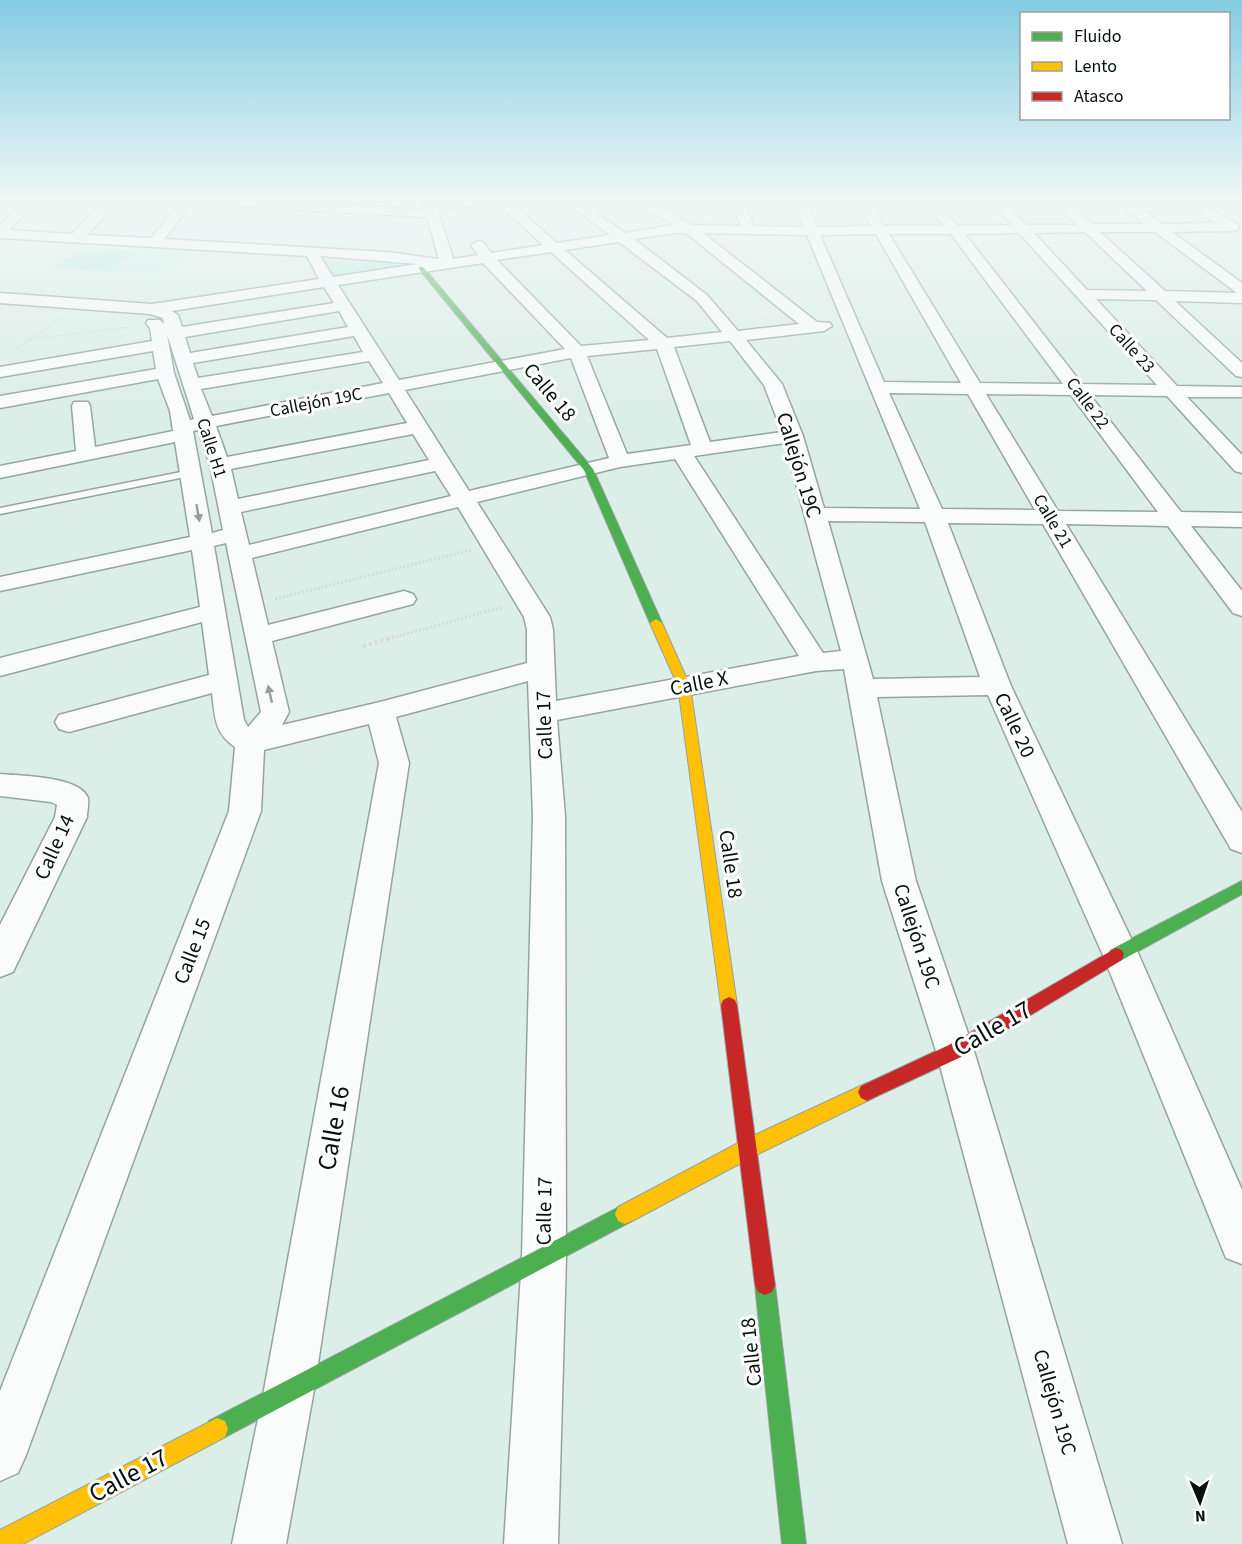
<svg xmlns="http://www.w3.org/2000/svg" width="1242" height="1544" viewBox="0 0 1242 1544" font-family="'Source Sans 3',sans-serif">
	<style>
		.built { fill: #ceefe5 }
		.green { fill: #b8ecde }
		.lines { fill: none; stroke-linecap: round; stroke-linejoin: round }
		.lane-casing { stroke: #96a49f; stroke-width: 3 }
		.street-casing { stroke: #96a49f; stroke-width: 3 }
		.fast-casing { stroke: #96a49f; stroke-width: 2 }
		.slow-casing { stroke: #96a49f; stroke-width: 2 }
		.jam-casing { stroke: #96a49f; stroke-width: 2 }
		.path-far2 { stroke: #d5dbda; stroke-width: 2; stroke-dasharray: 1.5 1.5; stroke-linecap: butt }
		.path-far1 { stroke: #d5dbda; stroke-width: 3; stroke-dasharray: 2 2; stroke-linecap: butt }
		.path { stroke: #d5dbda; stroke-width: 4; stroke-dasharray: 3 3; stroke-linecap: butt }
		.lane { fill: #fafcfc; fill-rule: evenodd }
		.street { fill: #fafcfc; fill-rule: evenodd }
		.fast { fill: #4caf50; fill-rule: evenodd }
		.slow { fill: #ffc107; fill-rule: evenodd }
		.jam { fill: #c62828; fill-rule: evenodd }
		.oneway { fill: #989e9d }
		.labels { text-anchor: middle; stroke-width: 6; stroke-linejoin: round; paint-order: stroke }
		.far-street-label { font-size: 18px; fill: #06120f; stroke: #fff }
		.street-label { font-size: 21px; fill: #06120f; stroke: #fff }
		.near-street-label { font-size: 26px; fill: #06120f; stroke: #fff }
	</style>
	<rect width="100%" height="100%" fill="#dceee8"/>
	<polygon class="built" points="140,252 189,255 155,277 108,273"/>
	<g class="green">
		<polygon points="83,249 137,252 109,271 53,268"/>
		<polygon points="322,261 415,265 334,279"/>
	</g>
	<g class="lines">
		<defs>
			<polygon id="lane" points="191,470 195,471 195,475 0,514 0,508"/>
			<g id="street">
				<path d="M 24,202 L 38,202 L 9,230 L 72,234 L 104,202 L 117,202 L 87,235 L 151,238 L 181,202 L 194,202 L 164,239 L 387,252 L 439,259 L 427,217 L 233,206 L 227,202 L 300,202 L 425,210 L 423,202 L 484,202 L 478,206 L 438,210 L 453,259 L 478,255 L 471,245 L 478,241 L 483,242 L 491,253 L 543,245 L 496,202 L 510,202 L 557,243 L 610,235 L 566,202 L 581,202 L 625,233 L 673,225 L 636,202 L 652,202 L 692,225 L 741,226 L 731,202 L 743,202 L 754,226 L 804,227 L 794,202 L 806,202 L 817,227 L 871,226 L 857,202 L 869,202 L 884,226 L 944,226 L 923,202 L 936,202 L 958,226 L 1012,225 L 992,202 L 1005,202 L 1026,225 L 1077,225 L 1054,202 L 1068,202 L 1092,224 L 1145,224 L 1118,202 L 1132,202 L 1162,224 L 1216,223 L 1182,202 L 1198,202 L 1237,224 L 1239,227 L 1237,230 L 1232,231 L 1172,232 L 1242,283 L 1242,303 L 1175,301 L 1242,363 L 1242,377 L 1236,376 L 1156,300 L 1096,299 L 1177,386 L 1242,387 L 1242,397 L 1187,397 L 1242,455 L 1242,473 L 1235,471 L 1167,396 L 1090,395 L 1181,512 L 1242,513 L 1242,527 L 1191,526 L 1242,591 L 1242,616 L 1233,613 L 1168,526 L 1066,524 L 1242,812 L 1242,853 L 1231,849 L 1043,524 L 948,523 L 1011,686 L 1138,953 L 1242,1190 L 1242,1264 L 1226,1258 L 1102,953 L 988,695 L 877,697 L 916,881 L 974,1051 L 1122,1544 L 1068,1544 L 936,1051 L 882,881 L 844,669 L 816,671 L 557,720 L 565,816 L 566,1257 L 558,1544 L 504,1544 L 522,1257 L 533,816 L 528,681 L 396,717 L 409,763 L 314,1390 L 286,1544 L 232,1544 L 264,1390 L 379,763 L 369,724 L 264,750 L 261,811 L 26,1455 L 18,1473 L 0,1481 L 0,1391 L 229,811 L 235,747 C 214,733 215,716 212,693 L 69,732 L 59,729 L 55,722 L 59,715 L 209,675 L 202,622 L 0,676 L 0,658 L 200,607 L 192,550 L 0,591 L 0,577 L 190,537 L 175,442 L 0,478 L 0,466 L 76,451 L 72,406 L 74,402 L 88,402 L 90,406 L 95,447 L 173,431 L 170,411 L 158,379 L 0,408 L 0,396 L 156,369 L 153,351 L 0,377 L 0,367 L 152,341 L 150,328 L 146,323 L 148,320 L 160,320 L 164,324 L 163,318 L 150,314 L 0,303 L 0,293 L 152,304 L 319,279 L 307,256 L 0,238 L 0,225 ZM 1085,232 L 1147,291 L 1087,290 L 1034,233 ZM 1100,232 L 1155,232 L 1237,293 L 1165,291 ZM 675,233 L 686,233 L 799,324 L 738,331 L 707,295 L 634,239 ZM 703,233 L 807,235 L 920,509 L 824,508 L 803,436 L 782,384 L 746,340 L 824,331 L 832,326 L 830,323 L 817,322 ZM 1019,233 L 1157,385 L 1082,384 L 965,234 ZM 876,234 L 961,383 L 884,382 L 820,235 ZM 889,234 L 951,234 L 1063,384 L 980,383 ZM 619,242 L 697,301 L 722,332 L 667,338 L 565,250 ZM 551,252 L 649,340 L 581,346 L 497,260 ZM 320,256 L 417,264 L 333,277 ZM 483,263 L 565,349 L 399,380 L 338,285 ZM 324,287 L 334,303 L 182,327 L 178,315 L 172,311 ZM 339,311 L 348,327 L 190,353 L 185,337 ZM 167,334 L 194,419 L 190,420 L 174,373 ZM 354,336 L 363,352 L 198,378 L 193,363 ZM 730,341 L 764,385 L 782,432 L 710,442 L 674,347 ZM 657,349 L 691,445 L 627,454 L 587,356 ZM 571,358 L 609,458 L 469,491 L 405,390 ZM 369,361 L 383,383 L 212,416 L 201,389 ZM 389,393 L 407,423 L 227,457 L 216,426 ZM 889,393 L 968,394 L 1035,510 L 942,509 ZM 986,394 L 1071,395 L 1158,512 L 1058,511 ZM 198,430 L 210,465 L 223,530 L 212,533 L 193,431 ZM 413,434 L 429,460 L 238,499 L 231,469 ZM 785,443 L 841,651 L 823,653 L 694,456 ZM 675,459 L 799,656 L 556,701 L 553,630 L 550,617 L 477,502 L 620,467 ZM 435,471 L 451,496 L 249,545 L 241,512 ZM 458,507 L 524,617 L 527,630 L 527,663 L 380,702 L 282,725 L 289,712 L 272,641 L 413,604 L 416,599 L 413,594 L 404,591 L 268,625 L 252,558 ZM 828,521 L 925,522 L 980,677 L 873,679 ZM 226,543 L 261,712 L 248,727 L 244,720 L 214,546 Z"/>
				<path d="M 0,774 C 20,776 80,776 88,798 C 89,804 87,811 87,817 L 13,972 L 0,977 L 0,925 L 55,817 L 57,805 L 51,802 L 0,796 Z"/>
			</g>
			<g id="fast">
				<polygon points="419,267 423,267 593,469 662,623 660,626 652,626 650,623 584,470 419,269"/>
				<polygon points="1242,881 1242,894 1122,960 1116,962 1110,960 1108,955 1110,950"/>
				<polygon points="625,1204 632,1207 635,1214 632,1221 225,1437 217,1440 209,1437 206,1429 209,1421"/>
				<polygon points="765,1275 772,1278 775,1285 806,1544 782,1544 755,1285 758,1278"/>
			</g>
			<g id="slow">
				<polygon points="656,619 662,623 690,686 737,1005 735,1010 729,1013 723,1010 721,1005 678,686 650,623"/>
				<polygon points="867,1083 873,1086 876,1092 873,1098 756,1155 632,1221 625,1224 618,1221 615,1214 618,1207 742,1141"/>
				<polygon points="217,1418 225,1421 228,1429 225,1437 23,1544 0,1544 0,1530"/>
			</g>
			<g id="jam">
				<polygon points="1116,948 1122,950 1124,955 1122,960 961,1057 873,1098 867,1101 861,1098 858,1092 861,1086 949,1045"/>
				<polygon points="729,997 735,1000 737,1005 775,1285 772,1292 765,1295 758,1292 755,1285 721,1005 723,1000"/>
			</g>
		</defs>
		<use href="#lane" class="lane-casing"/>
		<use href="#street" class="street-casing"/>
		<use href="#fast" class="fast-casing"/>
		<use href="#slow" class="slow-casing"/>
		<use href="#jam" class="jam-casing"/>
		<g class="path-far2">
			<polyline points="28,340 129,327"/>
			<polyline points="13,351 59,320"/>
		</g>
		<g class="path-far1">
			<polyline points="275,599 471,550"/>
			<polyline points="388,639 503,607"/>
		</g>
		<polyline class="path" points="363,646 394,637"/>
		<use href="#lane" class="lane"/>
		<use href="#street" class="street"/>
		<use href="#fast" class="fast"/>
		<use href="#slow" class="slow"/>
		<use href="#jam" class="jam"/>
	</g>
	<defs><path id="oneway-solid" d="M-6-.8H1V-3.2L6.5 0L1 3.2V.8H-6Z" transform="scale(1.5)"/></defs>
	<g class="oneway">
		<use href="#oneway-solid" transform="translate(198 513) rotate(80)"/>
		<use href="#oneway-solid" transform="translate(270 694) rotate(-103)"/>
	</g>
	<linearGradient id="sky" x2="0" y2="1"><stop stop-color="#85cce2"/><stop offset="0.48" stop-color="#eff7f5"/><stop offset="1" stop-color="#eff7f5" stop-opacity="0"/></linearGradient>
	<rect width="1242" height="418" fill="url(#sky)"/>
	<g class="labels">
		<g class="far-street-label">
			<text transform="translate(1132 348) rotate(48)" y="6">Calle 23</text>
			<text transform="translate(316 402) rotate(-11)" y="6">Callejón 19C</text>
			<text transform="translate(1088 403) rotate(53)" y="6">Calle 22</text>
			<text transform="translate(212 448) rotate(72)" y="6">Calle H1</text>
			<text transform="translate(1053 521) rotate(59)" y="6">Calle 21</text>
		</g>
		<g class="street-label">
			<text transform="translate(550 392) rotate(50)" y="7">Calle 18</text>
			<text transform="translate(799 465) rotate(73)" y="7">Callejón 19C</text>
			<text transform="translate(699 683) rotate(-11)" y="7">Calle X</text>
			<text transform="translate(544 725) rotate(-92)" y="7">Calle 17</text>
			<text transform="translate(1015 725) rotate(65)" y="7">Calle 20</text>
			<text transform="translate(54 847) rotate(-66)" y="7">Calle 14</text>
			<text transform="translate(731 864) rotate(82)" y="7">Calle 18</text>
			<text transform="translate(917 936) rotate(72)" y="7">Callejón 19C</text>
			<text transform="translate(192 951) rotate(-69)" y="7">Calle 15</text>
			<text transform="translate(544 1211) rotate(-89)" y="7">Calle 17</text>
			<text transform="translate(751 1352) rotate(-96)" y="7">Calle 18</text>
			<text transform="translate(1055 1402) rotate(74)" y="7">Callejón 19C</text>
		</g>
		<g class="near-street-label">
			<text transform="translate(992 1028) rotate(-30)" y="9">Calle 17</text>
			<text transform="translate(333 1128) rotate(-80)" y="9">Calle 16</text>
			<text transform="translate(128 1475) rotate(-28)" y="9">Calle 17</text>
		</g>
	</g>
	<rect x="1020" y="12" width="210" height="108" fill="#ffffff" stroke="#9ba09f" stroke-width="1.5"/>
	<rect x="1032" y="32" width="30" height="9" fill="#4caf50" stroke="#9ba09f" stroke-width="1.5"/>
	<text x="1074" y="42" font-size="18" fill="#06120f">Fluido</text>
	<rect x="1032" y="62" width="30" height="9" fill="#ffc107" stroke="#9ba09f" stroke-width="1.5"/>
	<text x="1074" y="72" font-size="18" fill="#06120f">Lento</text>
	<rect x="1032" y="92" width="30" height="9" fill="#c62828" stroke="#9ba09f" stroke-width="1.5"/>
	<text x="1074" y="102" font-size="18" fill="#06120f">Atasco</text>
	<g transform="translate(1200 1502) rotate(178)" stroke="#ffffff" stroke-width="4.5" paint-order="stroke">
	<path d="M0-4.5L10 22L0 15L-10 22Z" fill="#06120f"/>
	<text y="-9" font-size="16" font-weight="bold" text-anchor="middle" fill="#06120f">N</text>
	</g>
</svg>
